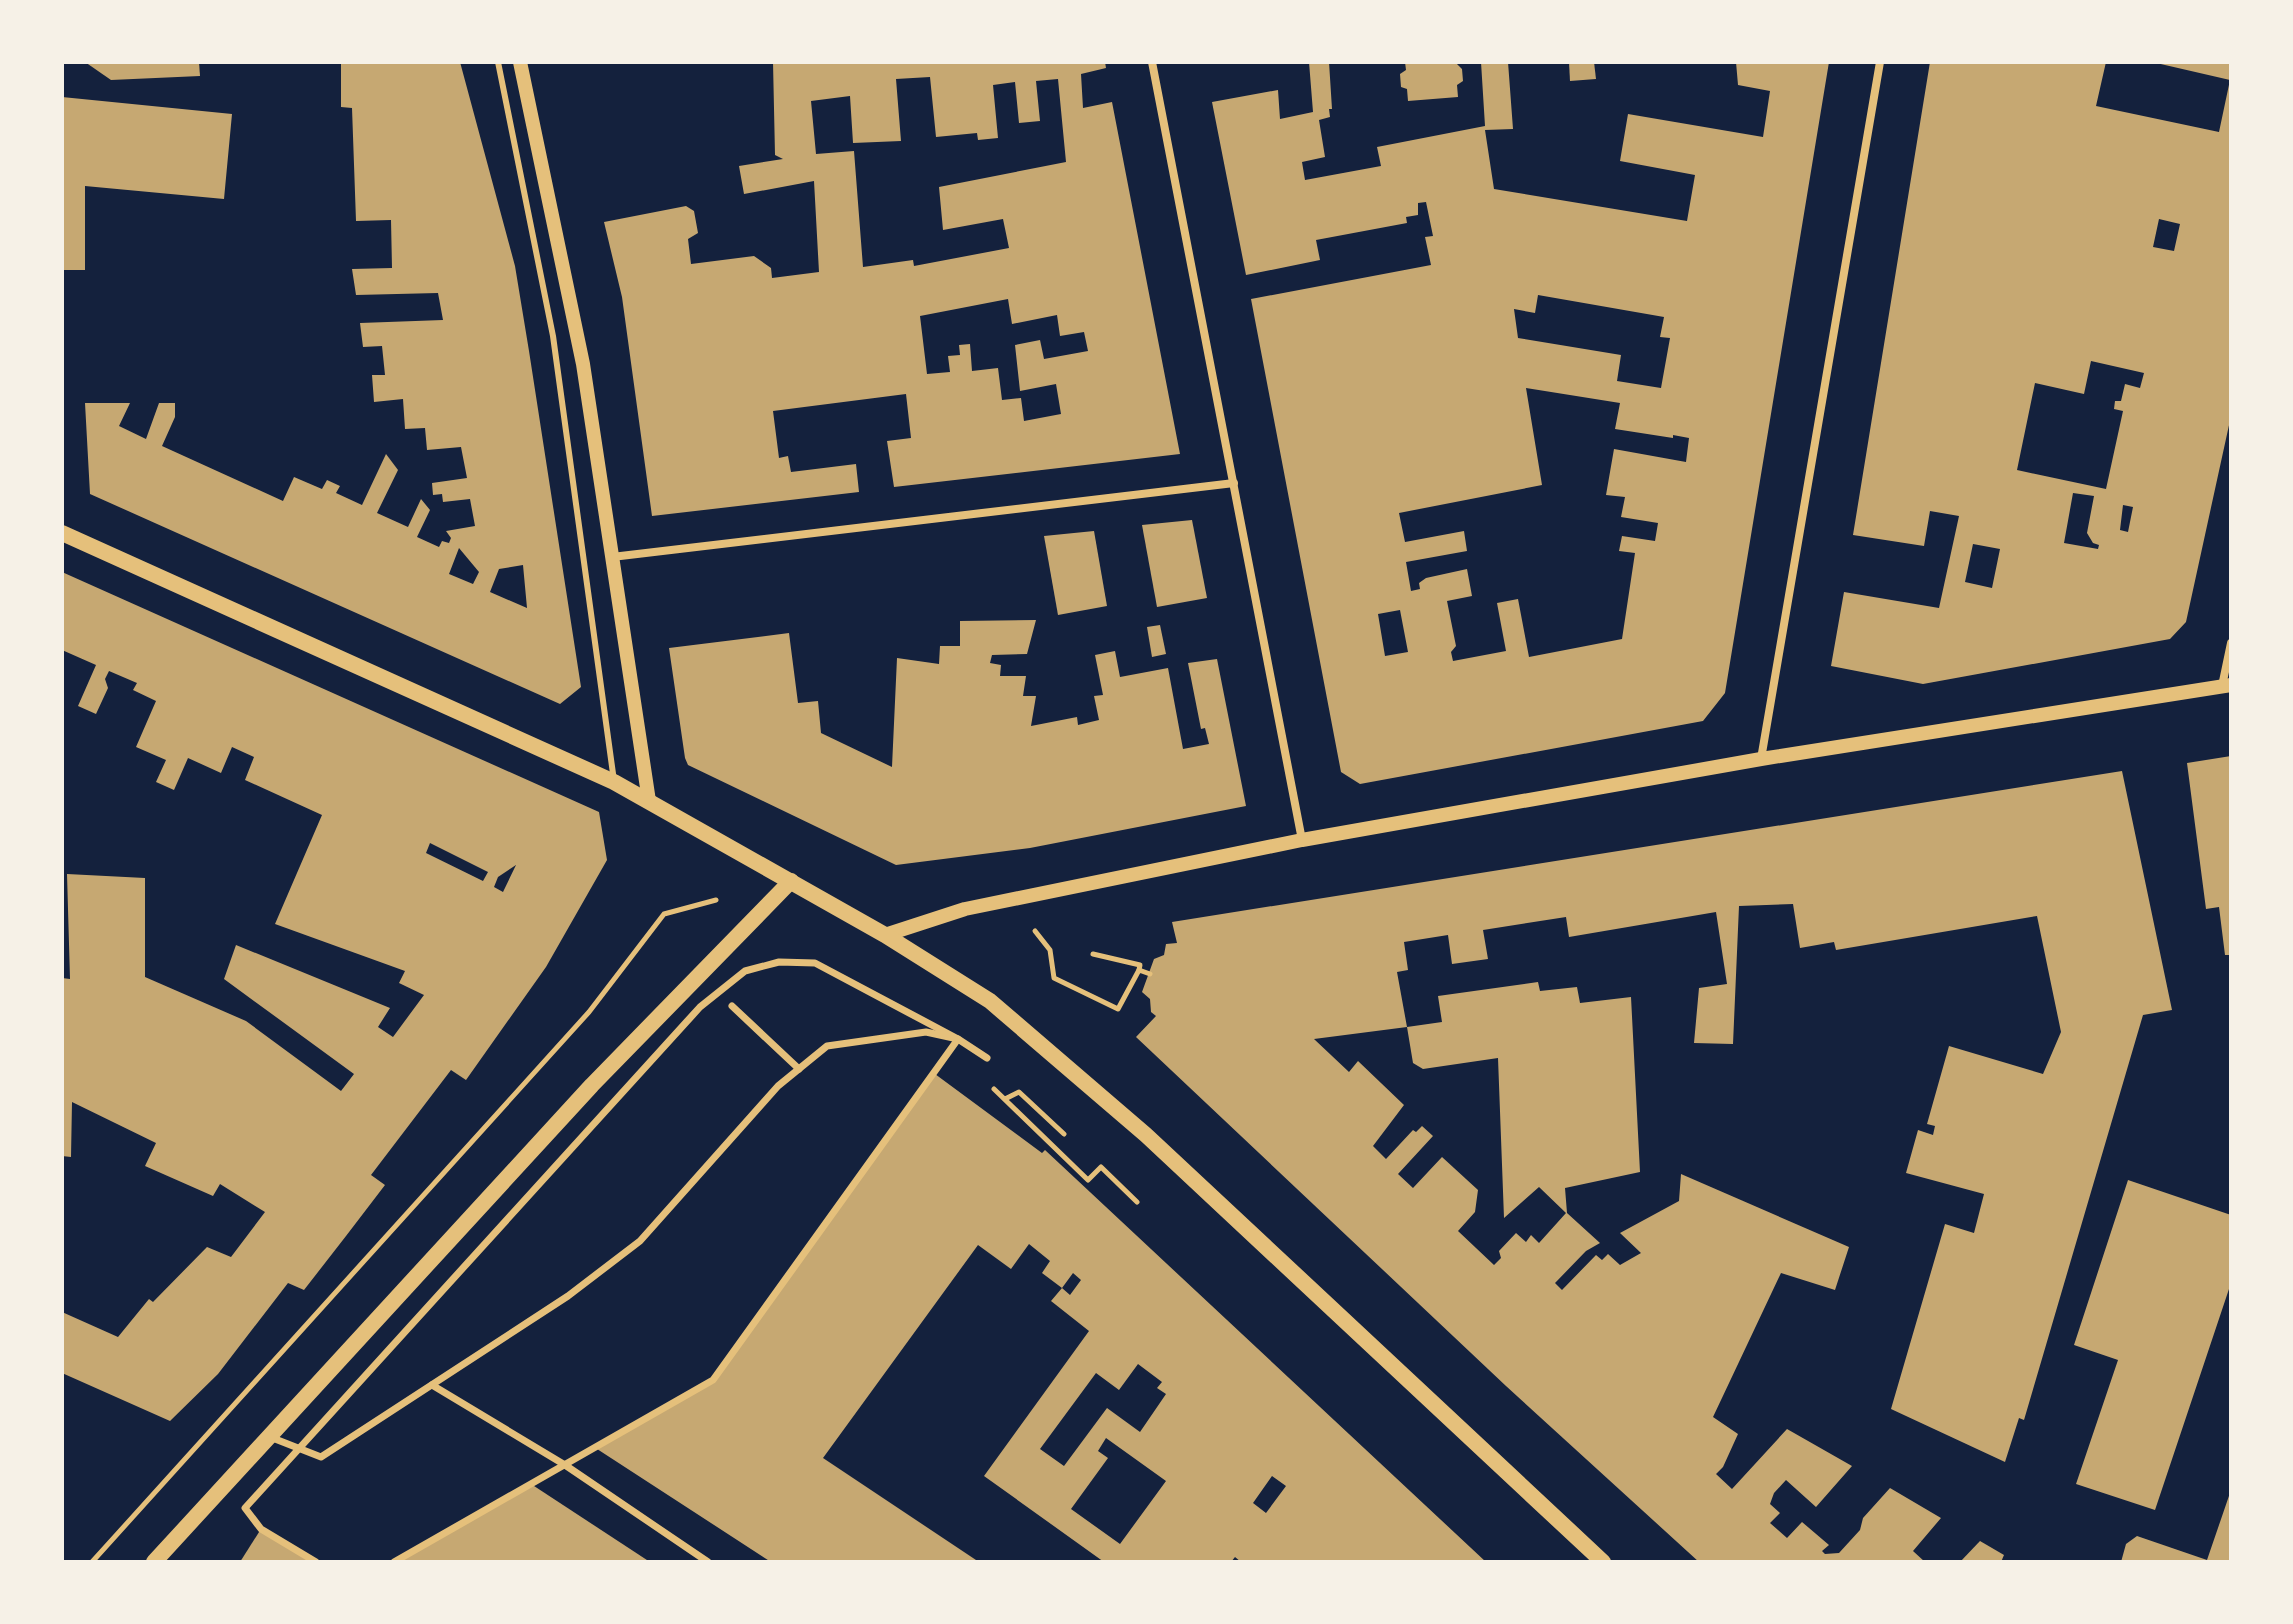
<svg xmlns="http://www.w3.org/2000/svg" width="2293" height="1624" viewBox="0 0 2293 1624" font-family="Overpass,sans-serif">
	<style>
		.building { fill: #c6a872; fill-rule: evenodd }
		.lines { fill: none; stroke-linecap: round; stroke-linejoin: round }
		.path { stroke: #e5c07b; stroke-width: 5 }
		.service { stroke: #e5c07b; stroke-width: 6 }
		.pedestrian { stroke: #e5c07b; stroke-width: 7 }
		.minor { stroke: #e5c07b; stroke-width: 8 }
		.tertiary { stroke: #e5c07b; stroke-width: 14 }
		.secondary { stroke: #e5c07b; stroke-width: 16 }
	</style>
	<rect width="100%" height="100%" fill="#14213d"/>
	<g class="building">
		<polygon points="85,62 199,62 200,76 111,80"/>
		<path d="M 341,62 L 460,62 L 515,266 L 529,351 L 581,687 L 560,704 L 90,494 L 85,403 L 130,403 L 119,426 L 146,439 L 159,403 L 175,403 L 175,417 L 162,446 L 283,501 L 294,477 L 322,489 L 327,480 L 340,486 L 336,493 L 362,505 L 386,454 L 398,470 L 377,513 L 408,527 L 421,499 L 430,510 L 417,537 L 439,547 L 442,541 L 449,543 L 451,538 L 446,531 L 475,526 L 470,499 L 443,502 L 442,494 L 433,495 L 432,483 L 467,478 L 461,447 L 427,450 L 425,428 L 405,429 L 403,399 L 374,402 L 372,375 L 385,375 L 382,346 L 363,347 L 360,323 L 443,320 L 438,293 L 356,295 L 352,269 L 392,268 L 391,220 L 356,221 L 352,108 L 341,107 ZM 459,548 L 479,572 L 473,584 L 449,574 ZM 523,565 L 527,608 L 490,592 L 499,569 Z"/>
		<path d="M 773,62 L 1105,62 L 1106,68 L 1081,74 L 1083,108 L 1112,102 L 1180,454 L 894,487 L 887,441 L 911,438 L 906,394 L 773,411 L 779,458 L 788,456 L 791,472 L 856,464 L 859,492 L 652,516 L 622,297 L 604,222 L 686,206 L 694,211 L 698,233 L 688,239 L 691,264 L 754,256 L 771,268 L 772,278 L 819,272 L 814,181 L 744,194 L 739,166 L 783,159 L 775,155 ZM 930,77 L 936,137 L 977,133 L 978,140 L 998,138 L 993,85 L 1015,82 L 1019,123 L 1040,121 L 1036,81 L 1058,79 L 1066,162 L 939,187 L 943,230 L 1003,219 L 1009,248 L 914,266 L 913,260 L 863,267 L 854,151 L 816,154 L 811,101 L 850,96 L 853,143 L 901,141 L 896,79 ZM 1008,299 L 1012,324 L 1057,315 L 1060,336 L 1084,332 L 1088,351 L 1044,359 L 1040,340 L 1015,345 L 1020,391 L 1056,384 L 1061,414 L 1024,421 L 1021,398 L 1002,400 L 998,368 L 972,371 L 970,344 L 959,345 L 960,355 L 948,356 L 950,372 L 927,374 L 920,316 Z"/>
		<path d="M 1309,62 L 1329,62 L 1332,109 L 1329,109 L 1330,117 L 1319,120 L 1325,157 L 1302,162 L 1305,180 L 1381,166 L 1377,147 L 1485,126 L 1481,62 L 1508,62 L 1513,129 L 1485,130 L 1494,189 L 1687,221 L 1695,175 L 1620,161 L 1628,114 L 1763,137 L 1770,91 L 1738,85 L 1736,62 L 1829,62 L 1725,693 L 1703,721 L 1360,784 L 1341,772 L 1251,299 L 1431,265 L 1425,237 L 1433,236 L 1426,202 L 1418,203 L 1418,215 L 1406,217 L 1407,223 L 1316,240 L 1320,260 L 1246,275 L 1212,102 L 1278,90 L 1280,119 L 1313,112 ZM 1538,295 L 1664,317 L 1660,337 L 1670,338 L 1661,388 L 1617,381 L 1621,355 L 1518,338 L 1514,309 L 1535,313 ZM 1526,388 L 1620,403 L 1615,429 L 1673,438 L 1673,435 L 1689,438 L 1686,462 L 1614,449 L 1606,495 L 1625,497 L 1621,517 L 1658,523 L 1655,541 L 1622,536 L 1619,551 L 1635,553 L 1622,639 L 1529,657 L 1518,599 L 1497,603 L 1506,651 L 1453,661 L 1451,652 L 1456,646 L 1447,601 L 1472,596 L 1467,569 L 1426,578 L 1419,583 L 1420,589 L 1411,591 L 1406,562 L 1467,551 L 1464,531 L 1405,542 L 1399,513 L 1542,485 ZM 1400,610 L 1408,652 L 1385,656 L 1378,614 Z"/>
		<polygon points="1405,62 1455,62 1462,69 1463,81 1457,85 1458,97 1408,101 1407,89 1401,87 1400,74 1406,70"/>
		<polygon points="1569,62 1594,62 1596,79 1570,81"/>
		<path d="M 1930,62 L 2106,62 L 2096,106 L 2219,132 L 2230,80 L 2152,62 L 2231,62 L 2231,416 L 2186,622 L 2170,639 L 1923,684 L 1831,666 L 1844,592 L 1939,608 L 1959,516 L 1930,511 L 1924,546 L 1853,535 ZM 2159,219 L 2180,224 L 2174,251 L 2153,247 ZM 2091,361 L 2144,373 L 2140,388 L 2125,384 L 2121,401 L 2115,401 L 2114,409 L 2123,411 L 2106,489 L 2017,470 L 2035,383 L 2084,394 ZM 2073,493 L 2094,496 L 2087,533 L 2093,543 L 2099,545 L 2098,549 L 2064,543 ZM 2123,505 L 2133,507 L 2128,532 L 2120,530 ZM 1973,544 L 2000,549 L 1992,588 L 1965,582 Z"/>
		<polygon points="62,97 232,114 224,199 85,186 85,270 62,270"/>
		<polygon points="1192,520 1207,598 1157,607 1142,525"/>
		<polygon points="1094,531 1107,606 1058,615 1044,536"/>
		<path d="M 62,572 L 599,812 L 607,860 L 546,967 L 466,1080 L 451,1070 L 371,1175 L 385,1185 L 346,1236 L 304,1290 L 288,1283 L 218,1374 L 170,1421 L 62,1373 L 62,1312 L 118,1337 L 149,1299 L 153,1302 L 207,1247 L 231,1257 L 265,1212 L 220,1184 L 213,1196 L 145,1166 L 156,1143 L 72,1102 L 71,1157 L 62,1156 L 62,978 L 70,979 L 67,874 L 145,878 L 145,977 L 246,1021 L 341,1091 L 354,1074 L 224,979 L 236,945 L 390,1008 L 378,1027 L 393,1037 L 424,995 L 399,983 L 405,971 L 275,924 L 322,815 L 245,780 L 254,757 L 232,747 L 221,773 L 188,758 L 174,790 L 156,782 L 166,760 L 136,747 L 156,701 L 133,690 L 137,683 L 109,671 L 105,679 L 108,688 L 96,714 L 78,706 L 96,665 L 62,650 ZM 430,843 L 488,872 L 483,881 L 426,853 ZM 516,865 L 503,892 L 494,887 L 498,877 Z"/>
		<polygon points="1036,620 1027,654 992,655 990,663 1001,665 1000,676 1026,676 1023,696 1036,696 1031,726 1077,717 1078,725 1099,720 1094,696 1103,695 1095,655 1115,651 1120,677 1168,668 1183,749 1209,744 1205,728 1201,729 1188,663 1217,659 1246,806 1030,848 896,865 688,765 685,758 669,648 789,633 798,703 818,701 821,733 892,767 897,658 939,664 940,646 960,646 960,621"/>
		<polygon points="1160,625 1166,654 1152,657 1147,627"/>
		<polygon points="2231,756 2231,955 2225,955 2219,907 2206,909 2187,763"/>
		<path d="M 2122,771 L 2172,1010 L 2143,1015 L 2024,1420 L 2019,1418 L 2005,1462 L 1891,1409 L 1945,1224 L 1974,1233 L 1984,1194 L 1906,1173 L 1918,1130 L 1933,1135 L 1935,1126 L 1927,1124 L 1949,1046 L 2043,1074 L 2061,1032 L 2037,916 L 1836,950 L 1834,942 L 1800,948 L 1793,904 L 1739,906 L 1733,1044 L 1694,1043 L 1699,988 L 1727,984 L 1716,912 L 1569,937 L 1566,917 L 1483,930 L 1488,959 L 1452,964 L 1448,935 L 1404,942 L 1408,970 L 1397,972 L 1407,1027 L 1442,1022 L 1438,996 L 1538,982 L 1540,991 L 1577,987 L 1580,1003 L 1631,997 L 1640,1172 L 1565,1188 L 1567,1213 L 1600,1243 L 1586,1251 L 1555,1283 L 1562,1290 L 1596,1255 L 1602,1260 L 1608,1254 L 1620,1265 L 1641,1253 L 1620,1233 L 1679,1201 L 1681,1174 L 1849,1247 L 1835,1290 L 1781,1273 L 1713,1417 L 1738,1434 L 1723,1467 L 1716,1474 L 1732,1489 L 1787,1429 L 1852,1466 L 1816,1507 L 1786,1480 L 1774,1493 L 1770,1504 L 1780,1513 L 1770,1523 L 1787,1538 L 1802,1522 L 1829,1545 L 1822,1551 L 1825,1554 L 1839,1553 L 1860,1530 L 1863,1518 L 1890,1488 L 1941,1518 L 1913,1551 L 1925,1562 L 1699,1562 L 1506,1386 L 1136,1037 L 1156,1016 L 1151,1012 L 1150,999 L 1142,992 L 1154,959 L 1164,955 L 1166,944 L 1177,943 L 1172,922 ZM 1407,1027 L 1413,1063 L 1423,1069 L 1498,1058 L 1504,1218 L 1539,1187 L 1566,1213 L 1539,1243 L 1531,1235 L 1526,1242 L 1516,1233 L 1499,1251 L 1501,1258 L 1494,1265 L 1458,1231 L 1475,1212 L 1478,1190 L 1442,1157 L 1413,1188 L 1398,1174 L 1433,1136 L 1422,1126 L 1416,1132 L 1413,1130 L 1386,1159 L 1373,1146 L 1404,1105 L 1358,1061 L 1349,1072 L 1314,1039 Z"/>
		<path d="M 935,1074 L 1042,1153 L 1045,1150 L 1486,1562 L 1241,1562 L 1235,1557 L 1231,1562 L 1104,1562 L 984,1476 L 1089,1331 L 1051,1301 L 1062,1288 L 1070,1295 L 1081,1280 L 1073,1273 L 1062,1288 L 1042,1273 L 1050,1261 L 1029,1244 L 1011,1269 L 978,1245 L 823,1458 L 979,1562 L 771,1562 L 594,1447 L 713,1380 ZM 1138,1364 L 1162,1382 L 1157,1388 L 1166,1394 L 1140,1432 L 1107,1408 L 1064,1466 L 1040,1449 L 1096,1373 L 1119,1390 ZM 1106,1438 L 1166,1481 L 1120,1544 L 1071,1509 L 1108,1458 L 1098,1451 ZM 1272,1476 L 1286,1486 L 1266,1513 L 1253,1503 Z"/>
		<polygon points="2128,1180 2231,1215 2231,1283 2155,1510 2076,1484 2118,1360 2074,1345"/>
		<polygon points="531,1484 650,1562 394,1562"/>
		<polygon points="2231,1490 2231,1562 2121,1562 2126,1544 2137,1536 2207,1560"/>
		<polygon points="261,1529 316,1562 240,1562"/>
		<polygon points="1980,1541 2004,1555 2001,1562 1960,1562"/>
	</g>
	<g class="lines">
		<g class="path">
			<polyline points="1035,931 1050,950 1054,978 1118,1009 1139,970 1150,974"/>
			<polyline points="1093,954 1140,965 1139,970"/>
			<polyline points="994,1089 1088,1180 1101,1167 1137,1202"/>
			<polyline points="1005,1099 1019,1092 1064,1134"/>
			<polyline points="92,1562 589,1012 664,914 716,900"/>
		</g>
		<polyline class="service" points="498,62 553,336 614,781"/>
		<g class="pedestrian">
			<polyline points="732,1006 799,1069"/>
			<polyline points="432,1385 565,1465 708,1562"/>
			<polyline points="270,1437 321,1457 568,1296 640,1241 778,1086 827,1046 926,1032 958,1039 987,1058"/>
			<polyline points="316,1562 261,1529 245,1508 700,1007 745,971 779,962 815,963 958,1039 713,1380 394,1562"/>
		</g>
		<g class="minor">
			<polyline points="1152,62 1302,840"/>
			<polyline points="612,557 1234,483"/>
			<polyline points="2222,686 2231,643"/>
			<polyline points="1761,759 1880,62"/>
		</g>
		<g class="tertiary">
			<polyline points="520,62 583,364 649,801"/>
			<polyline points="885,935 965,909 1302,840 1761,759 2231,685"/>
		</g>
		<g class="secondary">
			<polyline points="62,533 614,782 885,935 990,1001 1146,1135 1603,1562"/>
			<polyline points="154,1562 592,1085 791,881"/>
		</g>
	</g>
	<rect width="2293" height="1624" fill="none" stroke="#f6f1e7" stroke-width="128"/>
</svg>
